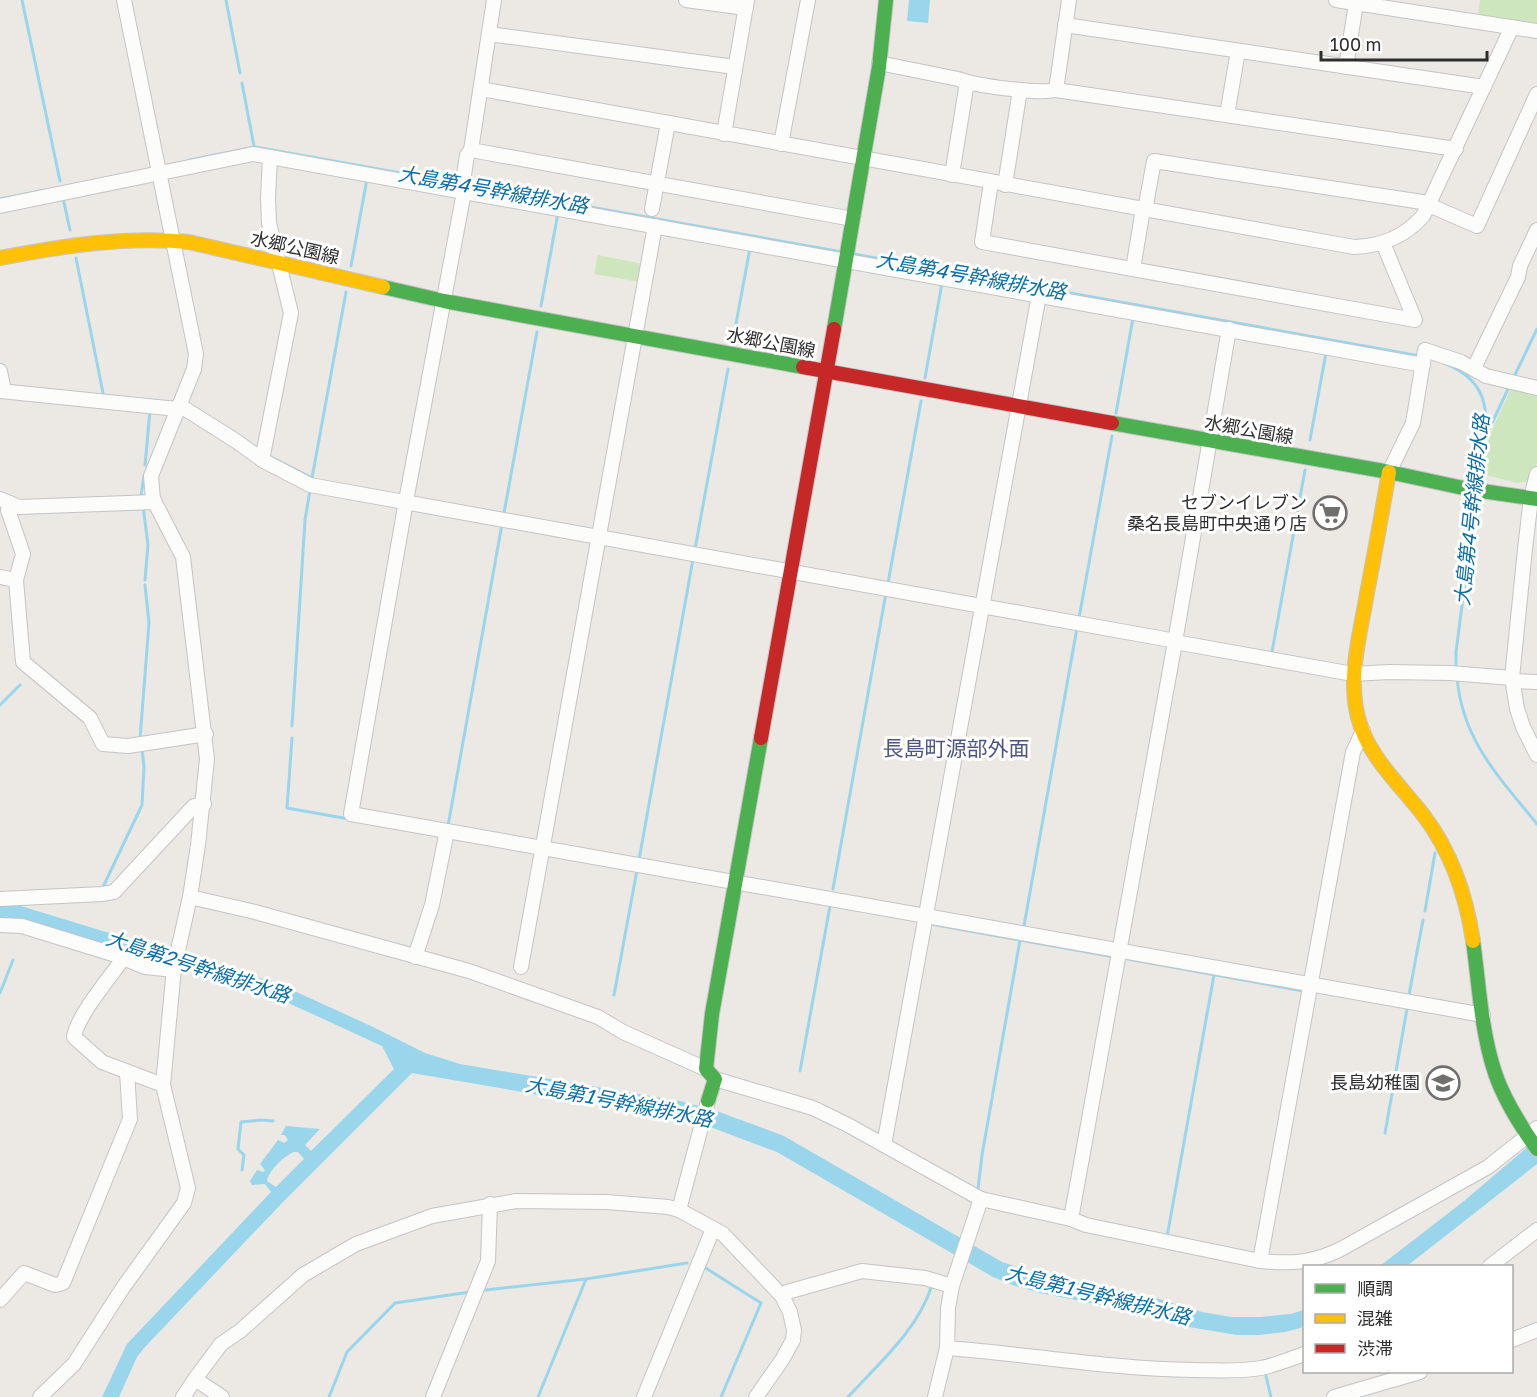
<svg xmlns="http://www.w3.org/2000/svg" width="1537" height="1397" viewBox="0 0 1537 1397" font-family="'Golos Text','Noto Sans JP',sans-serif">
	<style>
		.green { fill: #cee6be }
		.water { fill: #99d6ec; fill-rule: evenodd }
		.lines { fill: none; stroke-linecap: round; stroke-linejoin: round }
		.stream { stroke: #99d6ec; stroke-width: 3 }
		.street-casing { stroke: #c5c4c5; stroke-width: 16 }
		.fast-casing { stroke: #c5c4c5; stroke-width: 16 }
		.slow-casing { stroke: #c5c4c5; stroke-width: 16 }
		.jam-casing { stroke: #c5c4c5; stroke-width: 16 }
		.street { stroke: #fcfcfb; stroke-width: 14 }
		.fast { stroke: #4caf50; stroke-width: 14 }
		.slow { stroke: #ffc107; stroke-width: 14 }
		.jam { stroke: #c62828; stroke-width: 14 }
		.labels { text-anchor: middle; stroke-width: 6; stroke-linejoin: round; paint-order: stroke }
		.street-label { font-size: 18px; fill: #2e2e2e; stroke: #fff }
		.poi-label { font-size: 18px; fill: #2e2e2e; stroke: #fff; text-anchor: end }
		.water-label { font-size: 20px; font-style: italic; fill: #0d6fa3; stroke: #fff }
		.quarter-label { font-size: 21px; fill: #4d5680; stroke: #fff }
	</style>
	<rect width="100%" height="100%" fill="#ece8e4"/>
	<g class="green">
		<polygon points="1480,0 1537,0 1537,25 1478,16"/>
		<polygon points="598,255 643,264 640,282 594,274"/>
		<path d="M 1512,387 L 1537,393 L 1537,463 L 1530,481 L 1517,483 L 1486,475 C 1475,456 1504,406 1512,387 Z"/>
	</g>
	<g class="water">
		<polygon points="909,0 930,0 928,23 907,21"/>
		<path d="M 0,906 L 21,906 L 253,977 L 270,980 L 371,1026 L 425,1053 L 460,1064 L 680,1101 L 714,1110 L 784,1136 L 1002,1262 L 1051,1278 L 1149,1296 L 1202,1312 L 1231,1317 L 1261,1317 L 1290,1314 L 1304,1310 L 1304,1327 L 1285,1332 L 1259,1335 L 1237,1335 L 1189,1327 L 1141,1313 L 1040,1293 L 1015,1286 L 993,1277 L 777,1152 L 713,1128 L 675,1118 L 412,1073 L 282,1203 L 144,1348 L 137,1357 L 119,1397 L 102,1397 L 127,1344 L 271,1192 L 265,1184 L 252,1185 L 250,1181 L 257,1170 L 263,1172 L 265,1170 L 260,1164 L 278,1140 L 284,1143 L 288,1140 L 285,1135 L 281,1135 L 286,1126 L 320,1129 L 305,1145 L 311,1151 L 394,1069 L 382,1046 L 271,995 L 30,921 L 17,918 L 0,919 ZM 294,1152 L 298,1152 L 304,1159 L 276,1187 L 267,1181 C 269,1170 284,1156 294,1152 Z"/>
		<polygon points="1537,1139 1537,1164 1407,1266 1380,1266 1464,1201"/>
	</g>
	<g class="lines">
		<g class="stream">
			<polyline points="22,0 60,181"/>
			<polyline points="226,0 240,73"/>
			<polyline points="242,83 254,146"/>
			<polyline points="190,160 255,147 842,252"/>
			<polyline points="63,198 70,230"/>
			<polyline points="0,199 45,190"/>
			<polyline points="854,254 1420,356"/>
			<polyline points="76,258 103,393"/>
			<polyline points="351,266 367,179"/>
			<polyline points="541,306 558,213"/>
			<polyline points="733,340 750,248"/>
			<path d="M 1444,363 C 1503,386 1484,432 1478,483"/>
			<polyline points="925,378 942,283"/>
			<polyline points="1513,379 1537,329"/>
			<polyline points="1116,413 1133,318"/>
			<polyline points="1310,440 1326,353"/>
			<polyline points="1484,440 1509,387"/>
			<polyline points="269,456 312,478 346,292"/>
			<polyline points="145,465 150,411"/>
			<polyline points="141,496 144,476"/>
			<polyline points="143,506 148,545 145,580"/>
			<polyline points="504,513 537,332"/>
			<polyline points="695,549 728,369"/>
			<polyline points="888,583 921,401"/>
			<polyline points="1079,618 1112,436"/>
			<polyline points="1272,652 1305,470"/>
			<polyline points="1456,670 1456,652 1476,498"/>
			<path d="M 1457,677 C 1462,740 1499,777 1537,824"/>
			<polyline points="0,705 20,685"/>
			<polyline points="292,726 305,520 310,490"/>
			<polyline points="292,738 287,808 349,819"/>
			<polyline points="140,739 149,623 145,585"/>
			<polyline points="448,826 502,524"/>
			<polyline points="639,860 693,559"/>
			<polyline points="103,887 142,805 144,767 142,749"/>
			<polyline points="833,889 886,593"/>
			<polyline points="1425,911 1435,853"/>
			<polyline points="931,924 1020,940 982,1155 978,1189"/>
			<polyline points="1024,926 1077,628"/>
			<polyline points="1020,940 1109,956"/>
			<polyline points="1128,959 1303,991"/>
			<polyline points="0,993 13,960"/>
			<polyline points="614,995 637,870"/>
			<polyline points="1409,995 1423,920"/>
			<polyline points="800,1071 830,906"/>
			<polyline points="1385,1133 1407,1009"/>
			<polyline points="242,1170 244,1155 238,1149 241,1122 261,1120 273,1121"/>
			<polyline points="1167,1237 1214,975"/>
			<polyline points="704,1267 761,1303 721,1397"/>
			<polyline points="486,1290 586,1279 687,1263"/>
			<polyline points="1266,1376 1271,1397"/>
			<polyline points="329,1397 347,1352 395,1303 470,1292"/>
			<polyline points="538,1397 586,1279"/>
			<path d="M 848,1397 C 879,1363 918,1330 932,1285"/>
		</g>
		<defs>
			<g id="street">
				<polyline points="686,0 746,8"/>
				<polyline points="1336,0 1537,31"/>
				<polyline points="1065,25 1484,87"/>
				<polyline points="489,34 735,67"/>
				<path d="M 879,63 L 958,79 C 977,86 1037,94 1056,90 L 1456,149"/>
				<polyline points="1346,67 1356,3"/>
				<path d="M 481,89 L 1354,247 C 1382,246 1404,237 1423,216 L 1512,27"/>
				<polyline points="1056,90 1069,0"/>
				<polyline points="1227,115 1238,51"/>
				<polyline points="724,134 747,0"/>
				<polyline points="781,144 808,0"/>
				<polyline points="471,150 853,219"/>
				<polyline points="464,175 467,155 471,150 494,0"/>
				<polyline points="952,175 967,82"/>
				<polyline points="991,182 982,242 1415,320 1383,243"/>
				<polyline points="1005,185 1020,90"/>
				<polyline points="464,192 406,501 351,814 1483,1015"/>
				<polyline points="0,206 253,154 1423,365"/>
				<polyline points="652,209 668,123"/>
				<polyline points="1145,210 1154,161 1422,202 1477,226 1537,94"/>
				<polyline points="1133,269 1143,209"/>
				<polyline points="1474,368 1518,277 1520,266 1537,230"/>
				<polyline points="0,371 4,391"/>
				<polyline points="0,391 177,409"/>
				<polyline points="179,405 236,441 264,461 310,485 1176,641"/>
				<polyline points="262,460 291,313 269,223 268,198 270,157"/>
				<polyline points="1389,472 1413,423 1425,350 1461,362 1486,376 1537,388"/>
				<polyline points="1537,474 1531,498 1525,549 1512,678 1517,709 1523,727 1537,755"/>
				<polyline points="0,499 19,507 155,502"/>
				<polyline points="10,503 8,510 23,554 16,580"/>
				<polyline points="0,577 16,580 23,662 90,718 103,744 128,746 206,734"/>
				<polyline points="1175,642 1353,674 1389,672 1450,673 1512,678"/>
				<polyline points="1513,681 1537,682"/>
				<polyline points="190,897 255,912 469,971 598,1017 623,1032 706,1069"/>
				<polyline points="0,899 102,894 114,892 194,806 204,804"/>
				<polyline points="0,925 22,926 116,955 145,967 174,970"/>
				<polyline points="415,957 432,905 447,831"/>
				<path d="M 123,959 C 110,977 77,1016 74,1037 L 102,1062 L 163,1085"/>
				<polyline points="521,967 655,226"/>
				<path d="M 715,1079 L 813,1108 L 848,1125 L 981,1199 L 1071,1219 L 1086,1225 L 1260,1261 C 1292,1264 1313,1263 1341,1249 L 1488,1167 L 1537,1128"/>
				<polyline points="884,1145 1039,295"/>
				<polyline points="679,1210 708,1101"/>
				<polyline points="1071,1219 1175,642 1229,329"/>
				<polyline points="1260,1261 1353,752 1363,731"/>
				<polyline points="1490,1266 1537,1230"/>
				<polyline points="782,1296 787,1292 862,1271 925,1278 952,1286"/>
				<polyline points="0,1300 24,1273 55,1285 63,1283 130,1119 127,1072"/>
				<polyline points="1512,1340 1537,1330"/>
				<path d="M 947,1348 C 1029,1354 1110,1369 1193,1370 C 1215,1370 1239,1372 1261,1368 C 1276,1365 1290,1359 1304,1354"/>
				<polyline points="195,1379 222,1397"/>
				<polyline points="40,1397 74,1364 122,1289 184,1203 188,1188 163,1085 174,968 190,897 198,845 207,759 183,557 153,499 151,476 194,369 196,354 124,0"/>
				<polyline points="183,1397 195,1379 221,1344 240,1331 303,1275 356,1244 432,1216 516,1201 607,1202 668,1207 679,1210 723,1234 782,1296 790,1312 794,1330 793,1340 782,1360 756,1397"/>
				<polyline points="433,1397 488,1261 490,1204"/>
				<polyline points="644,1397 713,1229"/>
				<polyline points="935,1397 947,1348 948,1308 952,1286 981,1199"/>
				<polyline points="1334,1397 1420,1372"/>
			</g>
			<g id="fast">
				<polyline points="383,287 444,301 803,367"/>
				<polyline points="834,329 879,67 886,0"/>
				<polyline points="1112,423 1389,472 1468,489 1537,499"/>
				<path d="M 1473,941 C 1479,984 1481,1031 1495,1073 C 1504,1100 1520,1125 1537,1149"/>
				<polyline points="708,1101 715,1079 706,1069 712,1014 761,738"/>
			</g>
			<g id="slow">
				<path d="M 0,258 C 63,246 125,236 189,242 L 383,287"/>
				<path d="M 1389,472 C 1382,512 1375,552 1367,593 C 1360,637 1345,683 1361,727 C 1373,761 1402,787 1424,816 C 1452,853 1466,894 1473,941"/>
			</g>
			<g id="jam">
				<polyline points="803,367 1112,423"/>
				<polyline points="761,738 834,329"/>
			</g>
		</defs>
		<use href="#street" class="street-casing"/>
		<use href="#fast" class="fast-casing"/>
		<use href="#slow" class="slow-casing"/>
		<use href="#jam" class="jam-casing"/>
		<use href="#street" class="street"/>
		<use href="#fast" class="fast"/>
		<use href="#slow" class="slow"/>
		<use href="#jam" class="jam"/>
	</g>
	<defs>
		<symbol id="supermarket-ring" viewBox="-11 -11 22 22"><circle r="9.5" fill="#fff" stroke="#706f6e" stroke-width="1.5"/><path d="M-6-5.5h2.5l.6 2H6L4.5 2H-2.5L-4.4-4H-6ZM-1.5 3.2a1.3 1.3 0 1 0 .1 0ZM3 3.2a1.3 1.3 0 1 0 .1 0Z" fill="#706f6e"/></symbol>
		<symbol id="school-ring" viewBox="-11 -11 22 22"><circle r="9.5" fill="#fff" stroke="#706f6e" stroke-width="1.5"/><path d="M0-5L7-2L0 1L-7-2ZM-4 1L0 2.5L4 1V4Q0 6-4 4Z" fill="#706f6e"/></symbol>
	</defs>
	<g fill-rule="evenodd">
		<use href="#supermarket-ring" x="1311" y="494" width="38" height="38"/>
		<use href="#school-ring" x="1424" y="1064" width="38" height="38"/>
	</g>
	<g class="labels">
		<g class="street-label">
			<text transform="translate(295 248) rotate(13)" y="6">水郷公園線</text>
			<text transform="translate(771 343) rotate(11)" y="6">水郷公園線</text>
			<text transform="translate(1249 430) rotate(10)" y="6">水郷公園線</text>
		</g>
		<g class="poi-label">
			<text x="1307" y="509">セブンイレブン<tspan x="1307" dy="21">桑名長島町中央通り店</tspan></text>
			<text x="1420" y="1089">長島幼稚園</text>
		</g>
		<g class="water-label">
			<text transform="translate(493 190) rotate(10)" y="7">大島第4号幹線排水路</text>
			<text transform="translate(971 276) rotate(10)" y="7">大島第4号幹線排水路</text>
			<text transform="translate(1472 510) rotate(-84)" y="7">大島第4号幹線排水路</text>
			<text transform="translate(198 967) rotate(18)" y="7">大島第2号幹線排水路</text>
			<text transform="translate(619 1102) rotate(11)" y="7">大島第1号幹線排水路</text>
			<text transform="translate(1098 1295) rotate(14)" y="7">大島第1号幹線排水路</text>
		</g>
		<g class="quarter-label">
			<text x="956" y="756">長島町源部外面</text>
		</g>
	</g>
	<rect x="1303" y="1265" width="210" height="108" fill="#ffffff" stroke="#ababab" stroke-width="1.5"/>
	<rect x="1315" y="1284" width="30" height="9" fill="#4caf50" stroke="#ababab" stroke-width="1.5"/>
	<text x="1357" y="1295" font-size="18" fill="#2e2e2e">順調</text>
	<rect x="1315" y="1314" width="30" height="9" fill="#ffc107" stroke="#ababab" stroke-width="1.5"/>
	<text x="1357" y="1325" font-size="18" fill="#2e2e2e">混雑</text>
	<rect x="1315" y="1344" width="30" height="9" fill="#c62828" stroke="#ababab" stroke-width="1.5"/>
	<text x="1357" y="1355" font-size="18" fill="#2e2e2e">渋滞</text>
	<path d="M1321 51v9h166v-9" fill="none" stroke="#2e2e2e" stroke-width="3"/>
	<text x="1330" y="51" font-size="18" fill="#2e2e2e" stroke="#ffffff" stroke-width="4.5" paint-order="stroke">100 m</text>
</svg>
